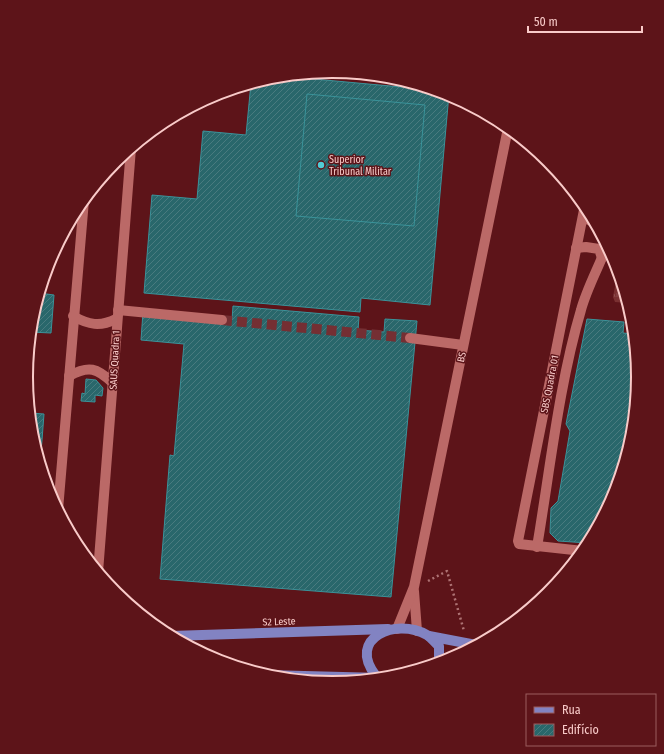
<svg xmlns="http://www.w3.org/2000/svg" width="664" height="754" viewBox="0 0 664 754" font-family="'Fira Sans Condensed',sans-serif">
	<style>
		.grass { fill: url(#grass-tufts) }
		.building { fill: url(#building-hatch); stroke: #3a939a }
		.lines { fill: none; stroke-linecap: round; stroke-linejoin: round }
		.minor-tunnel { stroke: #742f33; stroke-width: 10; stroke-dasharray: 10 5; stroke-linecap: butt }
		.path { stroke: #ae7374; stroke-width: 2.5; stroke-dasharray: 2 3; stroke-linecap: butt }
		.minor { stroke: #bb6967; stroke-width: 10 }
		.major { stroke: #8283c2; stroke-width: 10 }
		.poi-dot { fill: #51ccd5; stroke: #5d1419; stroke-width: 1.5 }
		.labels { text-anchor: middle; stroke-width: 3; stroke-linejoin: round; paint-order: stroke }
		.poi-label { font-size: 10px; fill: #f9cbc9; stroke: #5d1419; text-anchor: start }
		.street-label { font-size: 10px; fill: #f9cbc9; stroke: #5d1419 }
		.rim { fill: none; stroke: #f9cbc9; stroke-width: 2 }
	</style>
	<defs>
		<pattern id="grass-tufts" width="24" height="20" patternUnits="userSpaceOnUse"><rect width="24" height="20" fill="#7a3031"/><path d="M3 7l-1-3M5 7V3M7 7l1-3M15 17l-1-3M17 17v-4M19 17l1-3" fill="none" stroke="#8e4d4e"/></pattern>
		<pattern id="building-hatch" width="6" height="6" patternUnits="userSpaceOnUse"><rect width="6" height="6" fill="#29676b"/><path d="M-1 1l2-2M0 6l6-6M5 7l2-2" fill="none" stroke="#497b7f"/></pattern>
	</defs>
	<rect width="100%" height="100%" fill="#5d1419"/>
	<polygon class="grass" points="618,271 628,303 615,302 613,297"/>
	<g class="building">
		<polygon points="281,76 434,90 449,94 430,305 361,298 360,312 144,293 152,195 197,199 203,131 246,135 251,83"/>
		<polygon points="307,94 425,105 414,226 296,216"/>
		<polygon points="39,293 54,295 51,333 30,332 32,317"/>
		<polygon points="233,306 359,317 358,330 384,332 385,319 417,321 391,597 160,579 170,455 174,456 184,344 141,340 143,312 232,320"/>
		<polygon points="587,319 624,322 623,333 634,334 638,377 632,437 615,494 588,543 558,541 550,533 551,508 558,501 570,431 566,424"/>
		<polygon points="86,379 96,380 103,388 102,396 95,395 95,402 81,401 82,393 85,394"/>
		<polygon points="30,413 44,414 41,453 37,453 32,436"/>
	</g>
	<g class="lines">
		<polyline class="minor-tunnel" points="222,320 410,338"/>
		<polyline class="path" points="428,581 447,571 464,631"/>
		<g class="minor">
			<polyline points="583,217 595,223"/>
			<polyline points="576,248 586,247 599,249 602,258"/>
			<polyline points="118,310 222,320"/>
			<path d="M 73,316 C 89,325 100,327 116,319"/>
			<polyline points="410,338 463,345"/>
			<path d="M 69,376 C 89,365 97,368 113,383"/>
			<polyline points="58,510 84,200"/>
			<path d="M 537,547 C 550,470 559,384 581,310 C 587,288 599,267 607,245"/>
			<polyline points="583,551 519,544 518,541 585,205"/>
			<polyline points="98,572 131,148"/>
			<polyline points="414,591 417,631"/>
			<polyline points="397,629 414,587 508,128"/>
		</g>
		<g class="major">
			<polyline points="171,636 388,629"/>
			<polyline points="429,636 476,645"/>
			<polyline points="266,675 381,678"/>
			<path d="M 376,676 C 346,638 396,617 427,635 C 432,638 435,643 439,646 L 439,663"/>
		</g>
	</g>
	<circle class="poi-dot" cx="321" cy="165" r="4"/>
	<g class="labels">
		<g class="poi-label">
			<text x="329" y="163">Superior<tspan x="329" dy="12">Tribunal Militar</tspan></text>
		</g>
		<g class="street-label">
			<text transform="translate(461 357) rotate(-78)" y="4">BS</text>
			<text transform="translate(114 360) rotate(-87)" y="4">SAUS Quadra 1</text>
			<text transform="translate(549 384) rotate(-79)" y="4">SBS Quadra 01</text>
			<text transform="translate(279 621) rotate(-2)" y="4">S2 Leste</text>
		</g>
	</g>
	<path d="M0 0H664V754H0ZM33 377a299 299 0 1 1 598 0a299 299 0 1 1-598 0Z" fill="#5d1419" fill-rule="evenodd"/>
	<path class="rim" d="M33 377a299 299 0 1 1 598 0a299 299 0 1 1-598 0Z"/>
	<rect x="526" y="694" width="130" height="52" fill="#5d1419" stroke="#9b5d5f"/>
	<rect x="534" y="707" width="20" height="6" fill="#8283c2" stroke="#9b5d5f"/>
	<text x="562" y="714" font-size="12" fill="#f9cbc9">Rua</text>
	<rect x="534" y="724" width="20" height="12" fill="url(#building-hatch)" stroke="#9b5d5f"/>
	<text x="562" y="734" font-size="12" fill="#f9cbc9">Edifício</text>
	<path d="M528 26v6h114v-6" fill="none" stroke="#f9cbc9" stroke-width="2"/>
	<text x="534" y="26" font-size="12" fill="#f9cbc9" stroke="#5d1419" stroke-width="3" paint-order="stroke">50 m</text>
</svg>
